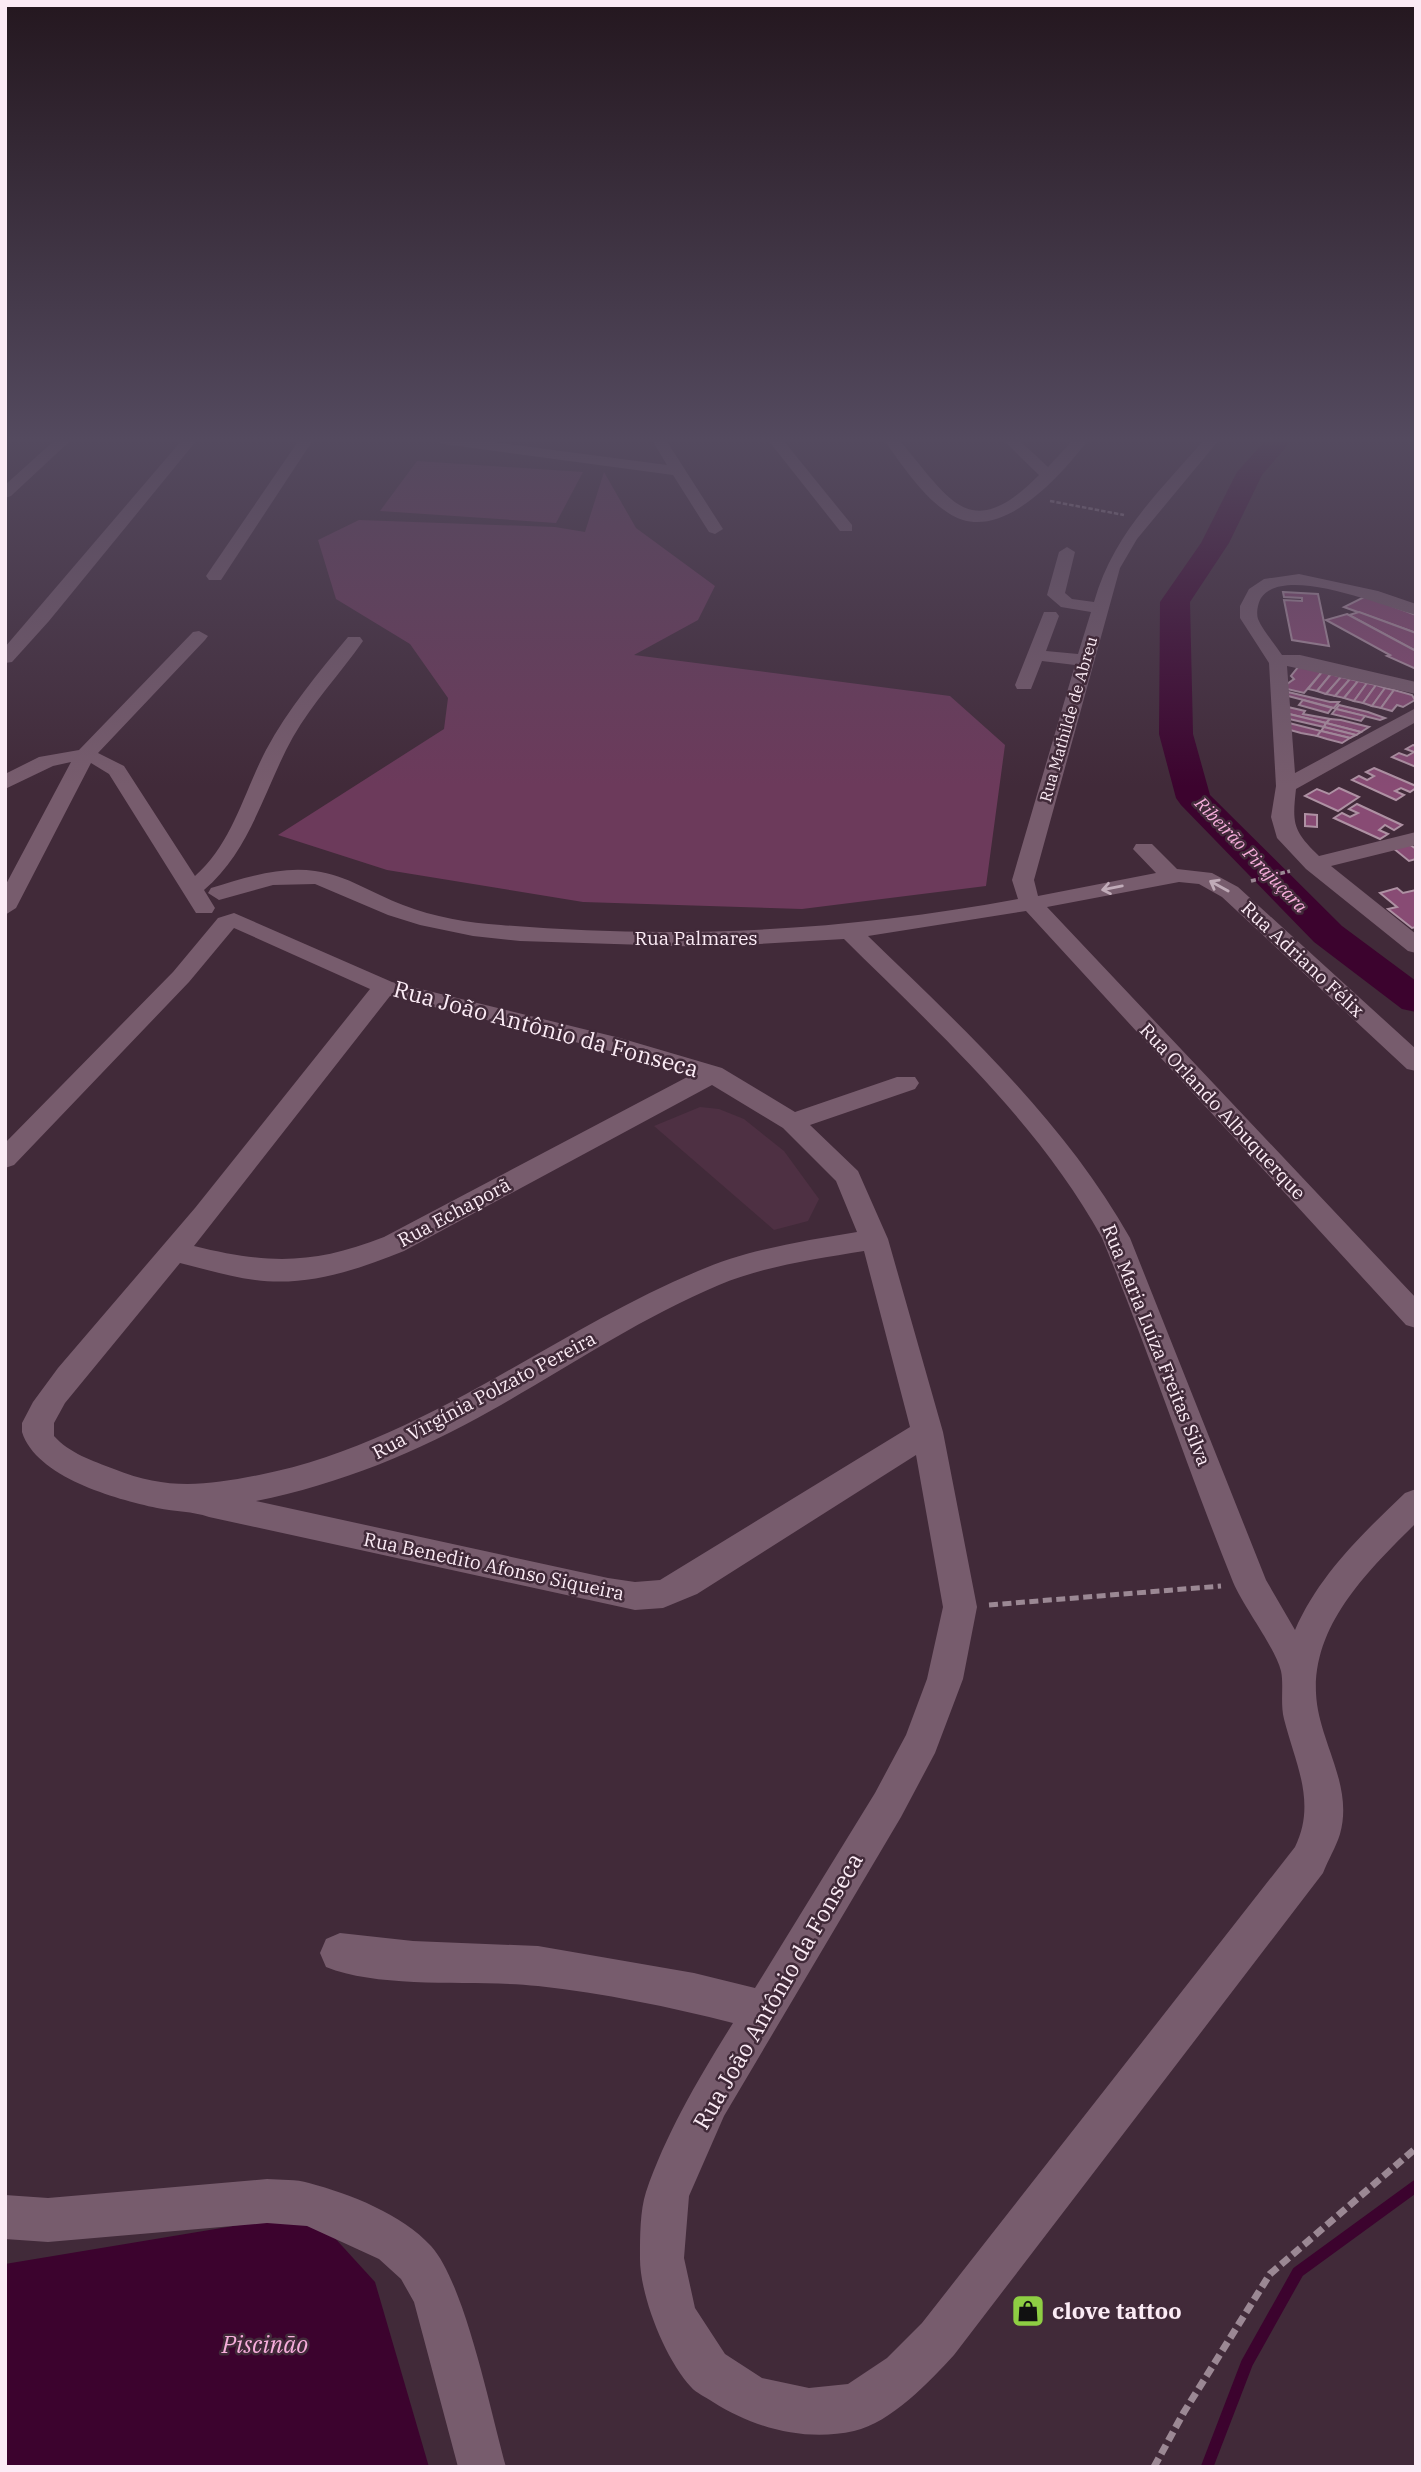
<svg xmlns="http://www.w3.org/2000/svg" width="1421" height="2472" viewBox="0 0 1421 2472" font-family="'IBM Plex Serif',serif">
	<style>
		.built { fill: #4e3043 }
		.green { fill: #6c3a5b }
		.water { fill: #3c032e }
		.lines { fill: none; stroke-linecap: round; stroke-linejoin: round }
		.stream { stroke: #3c032e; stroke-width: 12 }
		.river { fill: #3c032e; fill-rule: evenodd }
		.building { fill: #884b74; stroke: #ae91a3; stroke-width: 2 }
		.path-far3 { stroke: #9b8894; stroke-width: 2.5; stroke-dasharray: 4.5 2; stroke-linecap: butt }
		.path-far2 { stroke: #9b8894; stroke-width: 3.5; stroke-dasharray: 5 2.5; stroke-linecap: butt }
		.path-far1 { stroke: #9b8894; stroke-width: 5; stroke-dasharray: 9 4.5; stroke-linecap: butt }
		.path { stroke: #9b8894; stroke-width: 7; stroke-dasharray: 10 5; stroke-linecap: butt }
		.minor { fill: #775c6d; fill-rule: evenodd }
		.oneway { stroke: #c0abb8 }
		.labels { text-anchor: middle; stroke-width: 5; stroke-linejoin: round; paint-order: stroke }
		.far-street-label { font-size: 16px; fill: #fbebf5; stroke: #412a39 }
		.far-water-label { font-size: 18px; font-style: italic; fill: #f7aedc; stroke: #412a39 }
		.street-label { font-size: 19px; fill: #fbebf5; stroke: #412a39 }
		.near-street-label { font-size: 23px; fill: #fbebf5; stroke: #412a39 }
		.near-poi-label { font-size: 23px; font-weight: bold; fill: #fbebf5; stroke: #412a39; text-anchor: start }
		.near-water-label { font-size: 24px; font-style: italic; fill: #f7aedc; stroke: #412a39 }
	</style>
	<rect width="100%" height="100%" fill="#412a39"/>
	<polygon class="built" points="700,1107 719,1109 744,1119 784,1151 819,1199 808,1221 774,1230 654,1126"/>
	<g class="green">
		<polygon points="417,461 583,472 556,523 380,511"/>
		<polygon points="604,472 636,528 715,586 698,620 634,655 950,696 1005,745 986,886 802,909 583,902 387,870 278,835 444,729 448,698 410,644 336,599 318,540 359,520 555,527 585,532"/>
	</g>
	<polygon class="water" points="312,2213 375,2282 429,2467 5,2467 5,2264"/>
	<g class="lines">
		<polyline class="stream" points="1207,2467 1247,2363 1298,2272 1416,2186"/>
		<polygon class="river" points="1266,440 1292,440 1262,475 1229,543 1190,602 1193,734 1210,795 1342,926 1416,981 1416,1012 1402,1009 1314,942 1181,805 1176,798 1159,734 1160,602 1201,543 1237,472"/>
	</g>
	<g class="building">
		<polygon points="1283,592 1318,594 1329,646 1292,640 1284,600 1302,601 1302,598 1284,597"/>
		<polygon points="1366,596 1416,615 1416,633 1344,607"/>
		<polygon points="1359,612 1416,633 1416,651 1349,615"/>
		<polygon points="1347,614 1416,651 1416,669 1387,656 1390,655 1326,620"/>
		<polygon points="1299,666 1322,672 1304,693 1287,689 1287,684 1294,679 1291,676"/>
		<polygon points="1322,672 1331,674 1317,691 1308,689"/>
		<polygon points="1331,674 1341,677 1326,694 1317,691"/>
		<polygon points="1341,677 1350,679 1335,696 1326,694"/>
		<polygon points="1350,679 1358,681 1344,698 1335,696"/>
		<polygon points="1358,681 1367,683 1354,701 1344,698"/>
		<polygon points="1367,683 1376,685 1363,703 1354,701"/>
		<polygon points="1376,685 1385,688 1372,706 1363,703"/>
		<polygon points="1385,688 1394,690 1381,708 1372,706"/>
		<polygon points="1394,690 1412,695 1415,700 1403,707 1397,705 1392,711 1381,708"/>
		<polygon points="1288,692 1330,702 1339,702 1334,708 1288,696"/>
		<polygon points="1303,700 1332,708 1328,713 1299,705"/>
		<polygon points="1339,705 1368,712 1385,718 1380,720 1336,709"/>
		<polygon points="1288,707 1305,711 1303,714 1330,719 1326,723 1289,714"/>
		<polygon points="1336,709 1365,716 1361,721 1332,714"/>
		<polygon points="1289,714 1326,723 1324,727 1289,719"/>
		<polygon points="1330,719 1341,720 1369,727 1361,732 1326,723"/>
		<polygon points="1289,723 1321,731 1317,736 1301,733 1290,730"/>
		<polygon points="1326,723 1361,732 1356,735 1324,727"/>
		<polygon points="1324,727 1356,735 1350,738 1321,731"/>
		<polygon points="1321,731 1350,738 1342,743 1327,739 1317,736"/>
		<polygon points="1413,745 1416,746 1416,767 1392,757 1399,753 1407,756 1414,752 1406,749"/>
		<polygon points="1374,768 1416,786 1416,788 1410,792 1401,788 1395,791 1404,795 1396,800 1352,780 1359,776 1367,780 1374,776 1366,772"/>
		<polygon points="1339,788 1359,797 1338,811 1305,796 1317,789 1329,794"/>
		<polygon points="1357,804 1402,825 1394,830 1385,825 1379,830 1388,834 1380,839 1334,818 1342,813 1350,817 1358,813 1349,809"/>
		<polygon points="1305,814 1317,815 1317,827 1305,826"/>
		<polygon points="1409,844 1416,849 1416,859 1409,861 1393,848"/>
		<polygon points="1397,888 1403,893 1416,890 1416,927 1412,928 1388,909 1397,907 1380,893"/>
	</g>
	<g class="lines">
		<polyline class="path-far3" points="1050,501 1124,515"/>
		<polyline class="path-far2" points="1251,881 1290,871"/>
		<polyline class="path-far1" points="989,1605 1221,1586"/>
		<polyline class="path" points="1154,2467 1184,2412 1270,2274 1416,2148"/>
		<g class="minor">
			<polygon points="55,440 71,440 11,496 5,498 5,485"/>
			<polygon points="182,440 197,440 49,621 12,662 5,663 5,647"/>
			<polygon points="299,440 313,440 221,580 209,580 206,576"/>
			<polygon points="436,440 477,440 667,465 652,440 666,440 723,529 715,534 709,532 673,475 443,444"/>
			<polygon points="768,440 783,440 852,525 852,531 840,531"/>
			<path d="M 884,440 L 899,440 C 949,497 968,547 1039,475 L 1003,440 L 1019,440 L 1048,467 L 1073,440 L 1088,440 C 1063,473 1010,534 963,520 C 931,510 903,466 884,440 Z"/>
			<path d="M 1204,440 L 1219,440 L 1137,539 L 1120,568 L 1034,880 L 1038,896 L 1156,873 L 1133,849 L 1136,844 L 1152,844 L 1177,869 L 1212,873 L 1238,887 L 1416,1049 L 1416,1071 L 1407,1069 L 1222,897 L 1199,884 L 1179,882 L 1047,907 L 1416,1298 L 1416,1328 L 1406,1325 L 1026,911 L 868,936 C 964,1029 1064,1121 1130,1238 L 1266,1580 L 1295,1630 C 1319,1575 1362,1534 1405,1493 L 1416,1489 L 1416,1523 C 1370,1569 1313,1623 1316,1693 C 1318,1741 1354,1784 1340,1834 C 1336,1847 1328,1860 1323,1873 L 954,2355 C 929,2382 892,2422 854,2431 C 805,2442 754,2428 713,2402 C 706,2397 696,2393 691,2387 C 665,2359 639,2294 640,2256 C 640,2237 640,2210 646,2192 C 666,2133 700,2076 733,2023 C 670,2007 603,1993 538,1986 C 476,1979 383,1990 326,1967 L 320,1953 L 326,1939 L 340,1933 L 413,1941 L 538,1946 L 694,1973 L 755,1988 L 875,1793 L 906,1735 L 927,1679 L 943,1607 L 916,1455 L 697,1594 L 663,1608 L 635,1610 L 209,1517 C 192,1511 176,1512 157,1508 C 115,1499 36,1477 22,1432 L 22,1423 L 33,1402 L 58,1368 L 195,1208 L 370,989 L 234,928 L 189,982 L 14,1165 L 5,1168 L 5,1143 L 173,972 L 218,918 L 234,913 L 392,982 L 620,1038 L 722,1068 L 795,1112 L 897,1077 L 915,1077 L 919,1083 L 915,1089 L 810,1125 L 858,1171 L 888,1239 L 943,1432 L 977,1607 L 963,1679 L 935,1753 L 901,1817 L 724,2116 L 689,2196 L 684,2258 L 695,2308 L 725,2354 L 762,2378 L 809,2388 L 848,2384 L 887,2358 L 922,2323 L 1295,1847 C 1317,1802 1295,1763 1284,1719 C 1280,1703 1284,1685 1281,1671 C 1275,1647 1244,1608 1233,1582 C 1187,1468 1149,1351 1102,1238 C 1039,1123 937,1031 844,939 L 709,947 L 520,941 L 473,936 L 420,925 L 388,915 L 315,884 L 273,885 L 219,900 L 208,893 L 211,888 C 244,878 280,866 315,871 C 347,875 373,894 403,905 C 434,917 468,923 501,925 C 675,940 846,931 1018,899 L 1012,880 L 1075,665 L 1042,661 L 1031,689 L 1017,689 L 1015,685 L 1044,612 L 1056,612 L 1059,616 L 1046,651 L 1078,654 L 1091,612 L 1061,607 L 1047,595 L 1059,552 L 1067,547 L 1075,552 L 1065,593 L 1072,599 L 1094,602 C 1113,534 1159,492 1204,440 ZM 390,996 L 603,1049 L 691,1075 L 384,1237 C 313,1265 267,1264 194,1246 ZM 712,1085 L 783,1128 L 836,1181 L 857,1232 C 804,1241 748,1249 698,1271 C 548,1334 421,1443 259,1475 C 204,1486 166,1490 114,1469 C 93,1461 69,1453 54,1436 L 54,1423 L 65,1403 L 180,1263 C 205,1269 230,1277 255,1280 C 307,1287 357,1270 404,1251 ZM 864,1251 L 910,1427 L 660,1580 L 635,1582 L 608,1578 L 256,1501 C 340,1484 418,1452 492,1410 C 567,1368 640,1318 719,1285 C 765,1266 815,1259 864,1251 Z"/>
			<path d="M 1299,574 L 1378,591 L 1416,604 L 1416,615 C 1384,607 1284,564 1261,598 C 1258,603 1256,613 1258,619 C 1263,631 1275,644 1282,655 L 1300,655 L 1416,682 L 1416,694 L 1287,666 L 1295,773 L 1416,708 L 1416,722 L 1296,789 C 1292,824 1293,831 1319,856 L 1416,832 L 1416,845 L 1331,866 L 1416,934 L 1416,953 L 1408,951 L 1306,869 L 1277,838 L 1271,817 L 1276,786 L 1269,663 L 1240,618 L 1240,606 L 1249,589 L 1264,579 Z"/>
			<path d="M 199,631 L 208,636 L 205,640 L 98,753 L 124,766 L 195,876 C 232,844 244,792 266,750 C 288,709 318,673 348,637 L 360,637 L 363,641 C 340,674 313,702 293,737 C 264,789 251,850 204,890 L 215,908 L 212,913 L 196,913 L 109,774 L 91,763 L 16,908 L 5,915 L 5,886 L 71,762 L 53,766 L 5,789 L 5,774 L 39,757 L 79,750 L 193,632 Z"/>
			<path d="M 267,2179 C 281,2180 296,2179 309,2183 C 350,2194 402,2214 431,2246 C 465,2283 491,2414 506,2467 L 458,2467 L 414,2302 L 401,2279 L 379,2259 L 307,2226 L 267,2223 L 48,2242 L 5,2239 L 5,2195 L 48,2198 Z"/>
		</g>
	</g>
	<defs><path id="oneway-shaft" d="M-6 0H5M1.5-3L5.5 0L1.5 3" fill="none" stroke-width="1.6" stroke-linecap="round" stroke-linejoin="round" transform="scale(1.75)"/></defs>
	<g class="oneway">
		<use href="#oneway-shaft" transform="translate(1219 886) rotate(-151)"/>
		<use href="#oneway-shaft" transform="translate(1112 888) rotate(169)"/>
	</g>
	<linearGradient id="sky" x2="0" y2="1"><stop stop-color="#24171f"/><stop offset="0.56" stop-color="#544a5f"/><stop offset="1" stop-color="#544a5f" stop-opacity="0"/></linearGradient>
	<rect width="1421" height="786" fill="url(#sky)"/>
	<defs>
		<symbol id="shop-square" viewBox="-11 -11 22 22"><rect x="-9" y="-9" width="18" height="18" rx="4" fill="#8ece43" stroke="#412a39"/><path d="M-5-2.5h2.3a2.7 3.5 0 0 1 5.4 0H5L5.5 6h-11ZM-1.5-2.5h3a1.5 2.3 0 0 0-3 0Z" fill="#111"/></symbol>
	</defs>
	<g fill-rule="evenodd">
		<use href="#shop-square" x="1009" y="2292" width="38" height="38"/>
	</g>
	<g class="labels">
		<g class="far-street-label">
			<text transform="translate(1068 719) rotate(-74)" y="6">Rua Mathilde de Abreu</text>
		</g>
		<g class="far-water-label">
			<text transform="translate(1251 855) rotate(46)" y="6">Ribeirão Pirajuçara</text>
		</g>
		<g class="street-label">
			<text x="696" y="945">Rua Palmares</text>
			<text transform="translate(1303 959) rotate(43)" y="7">Rua Adriano Félix</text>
			<text transform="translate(1223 1111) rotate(47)" y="7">Rua Orlando Albuquerque</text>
			<text transform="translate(454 1212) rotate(-28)" y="7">Rua Echaporã</text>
			<text transform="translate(1157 1345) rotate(68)" y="7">Rua Maria Luíza Freitas Silva</text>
			<text transform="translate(484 1395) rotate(-28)" y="7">Rua Virgínia Polzato Pereira</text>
			<text transform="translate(494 1566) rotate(12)" y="7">Rua Benedito Afonso Siqueira</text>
		</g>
		<g class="near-street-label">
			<text transform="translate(546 1029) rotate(15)" y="8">Rua João Antônio da Fonseca</text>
			<text transform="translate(778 1991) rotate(-60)" y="8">Rua João Antônio da Fonseca</text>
		</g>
		<g class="near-poi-label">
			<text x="1052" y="2319">clove tattoo</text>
		</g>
		<g class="near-water-label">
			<text x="265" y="2353">Piscinão</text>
		</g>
	</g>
	<rect width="1421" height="2472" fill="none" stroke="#fbebf5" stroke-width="14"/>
</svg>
